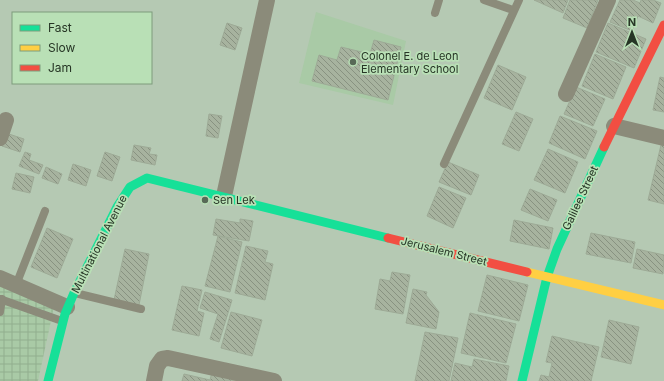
<svg xmlns="http://www.w3.org/2000/svg" width="664" height="381" viewBox="0 0 664 381" font-family="Inter,sans-serif">
	<defs>
		<pattern id="industrial-grid" width="8" height="8" patternUnits="userSpaceOnUse"><rect width="8" height="8" fill="#a9caa6"/><path d="M0 4h8M4 0v8" fill="none" stroke="#91ae8f"/></pattern>
		<pattern id="building-back-hatch" width="6" height="6" patternUnits="userSpaceOnUse"><rect width="6" height="6" fill="#a7b39f"/><path d="M-1 5l2 2M0 0l6 6M5-1l2 2" fill="none" stroke="#889281"/></pattern>
	</defs>
	<rect width="100%" height="100%" fill="#b5c9b3"/>
	<path fill="#a9caa6" d="M316,12L406,41L393,105L299,83Z"/>
	<path fill="url(#industrial-grid)" d="M0,285L54,307L38,381H0Z"/>
	<path fill="url(#building-back-hatch)" stroke="#9daa96" d="M534,0H568L563,13Z
		M570,0H598L587,28L563,18Z
		M620,0H633L640,3L641,0H653L661,3L653,23L638,16L632,31L610,22Z
		M227,23L242,28L235,50L220,45Z
		M608,23L646,39L634,68L596,52Z
		M374,40L401,47L388,100L312,81L319,55L337,60L341,47L370,54Z
		M595,54L626,67L613,99L582,86Z
		M498,65L526,77L512,110L484,98Z
		M660,77L664,78V112L653,110Z
		M576,87L605,99L593,126L564,114Z
		M516,112L533,119L519,151L502,144Z
		M209,114L222,116L218,138L206,136Z
		M560,116L597,131L585,159L549,143Z
		M6,133L24,139L20,152L2,146Z
		M134,145L151,148L149,154L157,155L155,165L131,160Z
		M661,145L664,146V204L648,200Z
		M548,149L578,162L565,193L534,180Z
		M25,152L31,154L29,160L43,165L39,174L19,166Z
		M105,152L120,157L112,181L97,176Z
		M448,162L479,175L471,195L439,182Z
		M73,164L91,170L86,186L68,180Z
		M46,167L62,174L58,184L42,178Z
		M16,173L34,177L30,193L12,189Z
		M439,187L466,198L453,228L427,216Z
		M530,189L557,200L548,221L521,210Z
		M216,219L240,223V219L253,221L249,241L213,235Z
		M514,220L553,228L549,249L510,241Z
		M47,228L73,239L57,278L31,267Z
		M591,233L635,242L631,263L586,254Z
		M218,236L242,242L230,292L205,286Z
		M246,246L268,251L265,262L273,264L265,300L235,293Z
		M125,249L149,254L139,305L114,300Z
		M637,249L664,255L663,274L633,268Z
		M392,272L410,275L403,314L375,309L380,279L390,281Z
		M487,275L528,285L519,321L478,311Z
		M182,286L202,290L197,311L204,313L199,336L172,330Z
		M413,289L427,292L426,295L439,312L436,329L406,323Z
		M205,292L232,300L219,342L210,339L218,314L200,308Z
		M231,312L262,320L252,356L221,348Z
		M470,313L516,324L506,363L461,353Z
		M609,320L639,327L631,364L601,357Z
		M425,332L458,338L449,381H415Z
		M552,336L599,347L591,381H592H539L541,375L549,377L552,363L546,362Z
		M474,359L509,366L506,381H451L455,363L472,367Z
		M212,372L238,381H182L184,374L210,380Z"/>
	<g fill="none" stroke-linecap="round" stroke-linejoin="round">
		<path stroke="#8b8b7a" stroke-width="8" d="M484,0L513,10
			M435,13L439,0
			M444,164L519,0
			M16,285L45,211
			M75,293L141,309
			M0,299L62,321
			M0,312L2,299"/>
		<path stroke="#8b8b7a" stroke-width="16" d="M566,94L608,0
			M614,126L664,138
			M0,138L6,120
			M224,196L267,0
			M0,278L67,307
			M154,381L157,366L162,359L168,358L274,381"/>
		<path stroke="#16e098" stroke-width="9" d="M48,381L65,314L74,293L117,207L130,187L147,178L388,238
			M522,381L547,277L557,249L604,147"/>
		<path stroke="#ffcf43" stroke-width="9" d="M527,272L664,305"/>
		<path stroke="#f24e42" stroke-width="9" d="M604,147L664,25
			M388,238L527,272"/>
	</g>
	<g fill="#586957" stroke="#b9e0b6" stroke-width="1.5">
		<circle cx="353" cy="62" r="4"/>
		<circle cx="205" cy="200" r="4"/>
	</g>
	<g text-anchor="middle" stroke-width="3.5" stroke-linejoin="round" paint-order="stroke">
		<g font-size="11" fill="#263525" stroke="#b9e0b6" text-anchor="start">
			<text x="361" y="60">Colonel E. de Leon<tspan x="361" dy="13">Elementary School</tspan></text>
			<text x="213" y="204">Sen Lek</text>
		</g>
		<g font-size="11" fill="#263525" stroke="#b9e0b6">
			<text transform="translate(580 198) rotate(-65)" y="4">Galilee Street</text>
			<text transform="translate(99 244) rotate(-63)" y="4">Multinational Avenue</text>
			<text transform="translate(444 251) rotate(14)" y="4">Jerusalem Street</text>
		</g>
	</g>
	<rect x="12" y="12" width="140" height="72" fill="#b9e0b6" stroke="#7e9c7c"/>
	<rect x="20" y="25" width="20" height="6" fill="#16e098" stroke="#7e9c7c"/>
	<text x="48" y="32" font-size="12" fill="#263525">Fast</text>
	<rect x="20" y="45" width="20" height="6" fill="#ffcf43" stroke="#7e9c7c"/>
	<text x="48" y="52" font-size="12" fill="#263525">Slow</text>
	<rect x="20" y="65" width="20" height="6" fill="#f24e42" stroke="#7e9c7c"/>
	<text x="48" y="72" font-size="12" fill="#263525">Jam</text>
	<g transform="translate(632 32)" stroke="#b9e0b6" stroke-width="3" paint-order="stroke">
	<path d="M0-3L7 15L0 10L-7 15Z" fill="#263525"/>
	<text y="-6" font-size="11" font-weight="bold" text-anchor="middle" fill="#263525">N</text>
	</g>
</svg>
